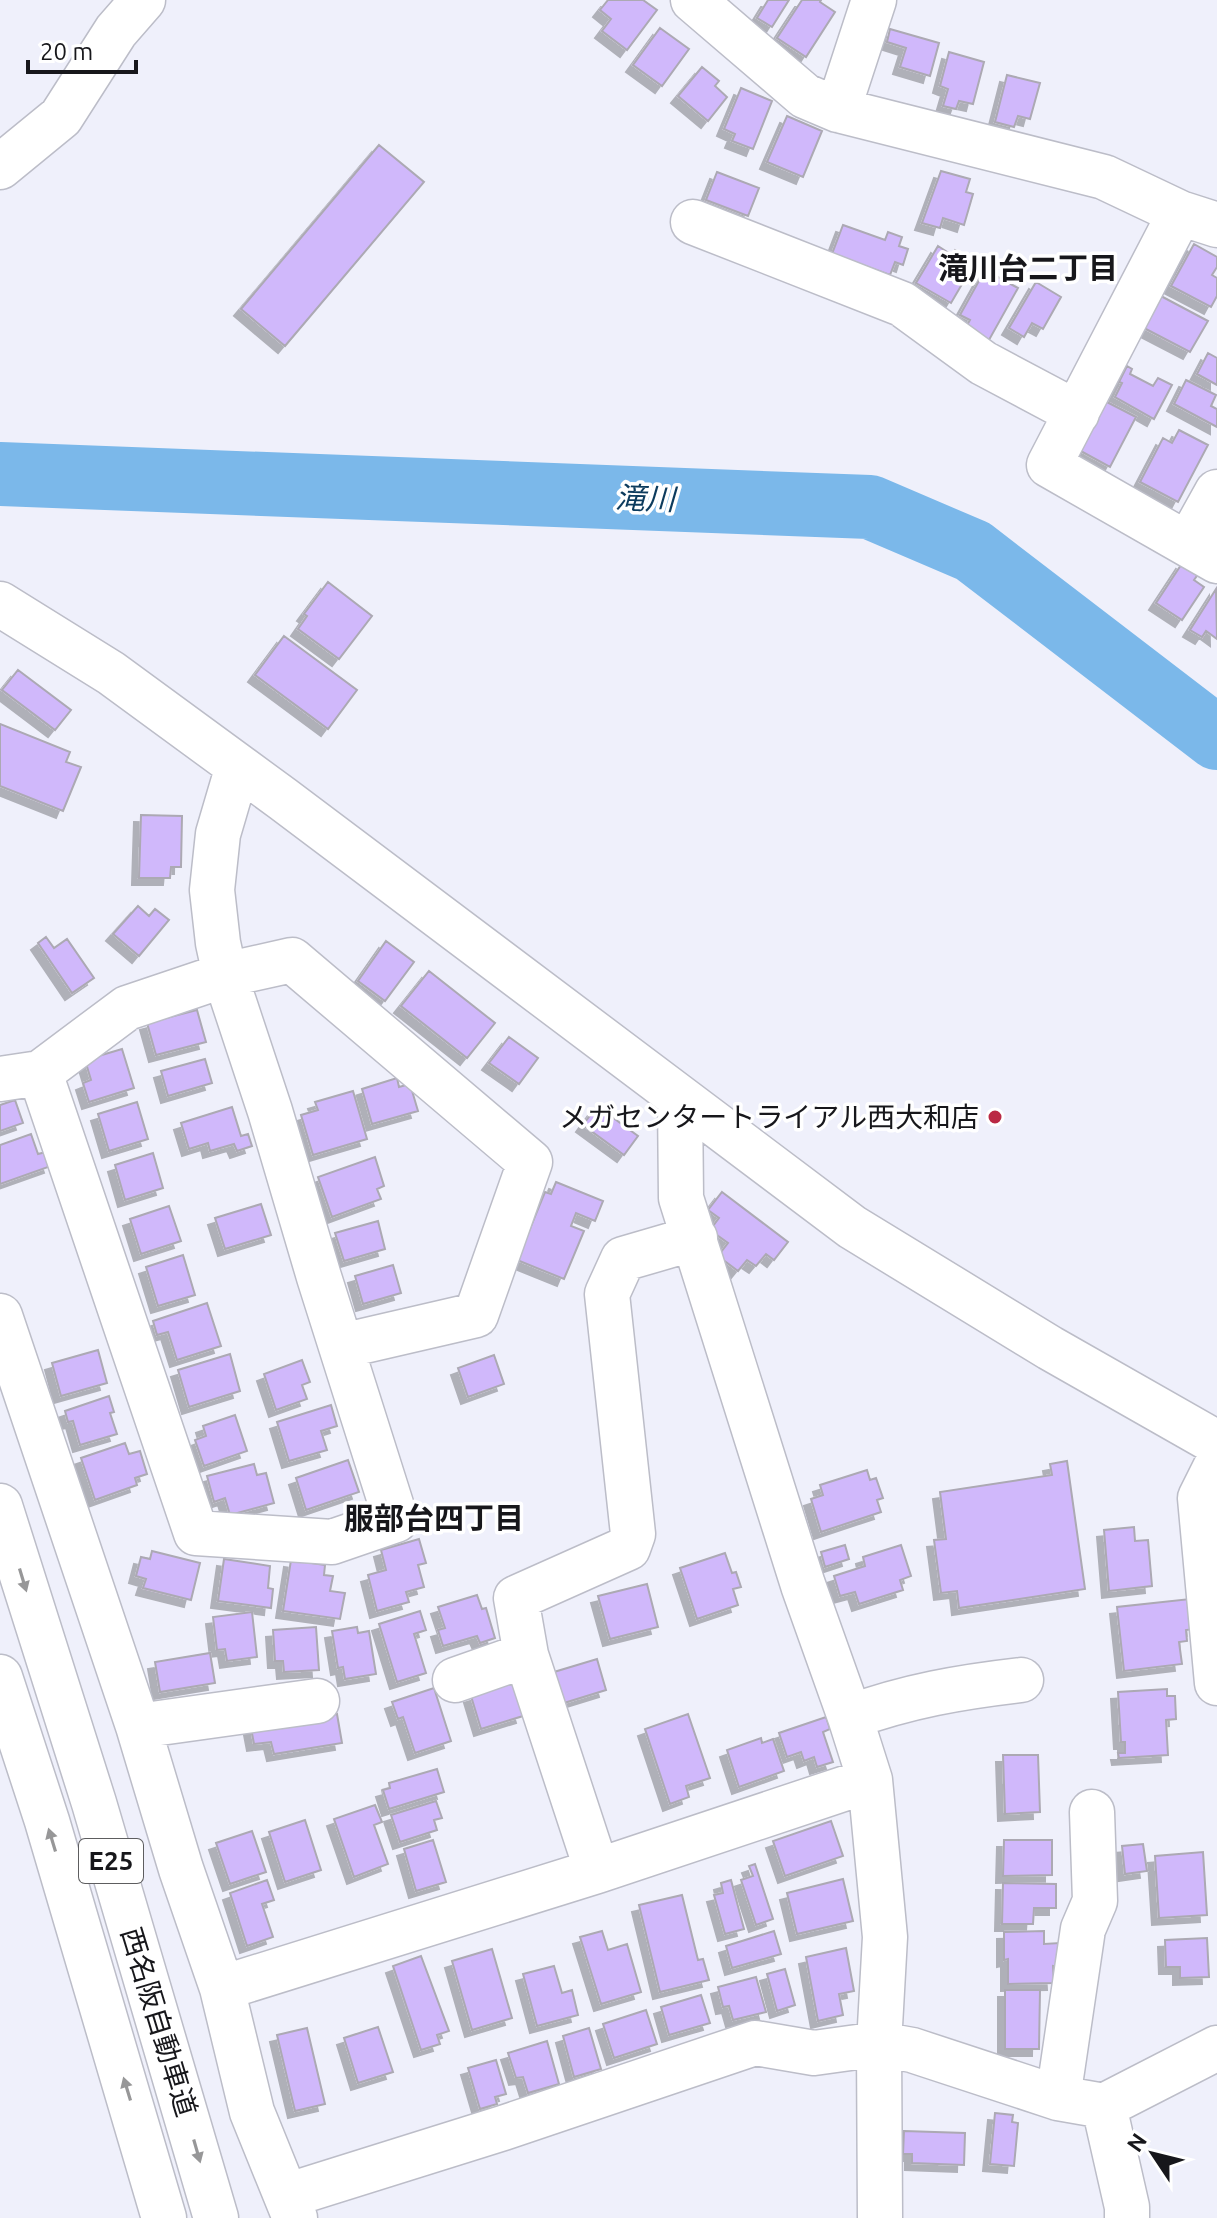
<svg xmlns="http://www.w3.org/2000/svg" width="1217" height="2218" viewBox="0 0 1217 2218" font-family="Ubuntu,'Noto Sans JP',sans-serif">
	<defs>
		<filter id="shadow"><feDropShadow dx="-7" dy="7" stdDeviation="0" flood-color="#0004"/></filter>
	</defs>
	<rect width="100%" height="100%" fill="#eff0fb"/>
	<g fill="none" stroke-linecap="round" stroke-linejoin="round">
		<path stroke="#7bb8ea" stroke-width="64" d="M0,474L870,507L973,551L1217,738"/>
	</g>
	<path fill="#d0b8fb" stroke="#aca9b3" stroke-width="2" filter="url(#shadow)" d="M608,0H643L657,10L627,50L602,31L611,19L600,10Z
		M768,0H789L772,27L757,18Z
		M802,0H821L820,2L835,12L806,57L777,38Z
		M660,28L689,49L662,86L633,65Z
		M890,29L939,43L930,76L900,67L906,48L887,42Z
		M949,52L984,62L973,104L959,101L956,109L943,106L948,89L940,86Z
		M702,67L719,81L715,86L727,97L708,121L678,96Z
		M1007,75L1040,83L1030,119L1018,116L1014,127L995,122Z
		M741,88L772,101L753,149L732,141L735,134L724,129Z
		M787,116L822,131L803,177L767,162Z
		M379,145L424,182L285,346L241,309Z
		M941,171L970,179L966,192L973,194L964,225L943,218L940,228L922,223Z
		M717,172L759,188L748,216L706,200Z
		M843,225L885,240L888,232L902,237L899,246L908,249L903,265L895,262L890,275L832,254Z
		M1194,244L1217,257V267L1212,275L1217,278V296L1211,307L1171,286Z
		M938,246L952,255L955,250L975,262L951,303L916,283Z
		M985,270L1018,288L989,340L966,327L970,320L960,315Z
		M1036,282L1061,297L1043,329L1032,323L1024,337L1009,328Z
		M1159,295L1208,321L1190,352L1142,327Z
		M1208,353L1217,358V385L1197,374Z
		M1127,366L1132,369L1130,374L1153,386L1158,378L1172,385L1154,419L1115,397L1122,383L1119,382Z
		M1186,380L1216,395L1211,406L1217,409V427L1174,404Z
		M1103,400L1136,417L1110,467L1077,449Z
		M1179,430L1208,445L1178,502L1140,482L1163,438L1172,443Z
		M1183,562L1199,573L1194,580L1204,587L1182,620L1156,603Z
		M328,582L372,616L339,659L298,629L307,616L304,614Z
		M1216,589L1217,639L1206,631L1202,637L1190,630Z
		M284,636L357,690L328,729L255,675Z
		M18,670L71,710L55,730L2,690Z
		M0,724L70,752L66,762L81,767L63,811L0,786Z
		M141,815L182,816L181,867H171L170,878H139Z
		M138,906L149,916L155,909L169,920L139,956L113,934Z
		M46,937L54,948L67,939L94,978L72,993L38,943Z
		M386,941L414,962L385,1001L358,981Z
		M429,971L495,1023L467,1058L401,1006Z
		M197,1010L206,1042L156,1055L147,1023Z
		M509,1037L538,1058L519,1084L489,1063Z
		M122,1049L134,1088L89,1102L83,1083L91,1080L85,1060Z
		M205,1059L212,1083L168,1096L161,1071Z
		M397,1078L399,1087L410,1084L418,1111L372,1124L362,1089Z
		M353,1091L367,1139L313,1155L301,1115L318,1110L315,1102Z
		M15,1100L23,1123L0,1131V1105Z
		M137,1102L148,1139L109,1151L98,1114Z
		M597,1106L638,1136L624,1155L583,1125Z
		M232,1107L241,1136L248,1134L252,1146L237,1151L234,1144L210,1151L208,1143L189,1149L181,1123Z
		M31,1134L38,1154L46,1152L51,1166L0,1184V1145Z
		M153,1153L163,1188L125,1200L115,1165Z
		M375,1157L384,1186L377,1189L381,1199L332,1217L318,1177Z
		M556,1182L603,1201L595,1221L576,1213L571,1226L584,1231L564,1279L517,1260L545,1192L551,1194Z
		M722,1192L788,1242L774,1260L766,1254L756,1266L747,1260L738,1271L718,1256L728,1243L710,1230L719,1218L708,1210Z
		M261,1204L271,1235L225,1249L215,1218Z
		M169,1206L181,1241L141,1254L130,1219Z
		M378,1221L385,1249L344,1261L335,1233Z
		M183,1255L195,1295L158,1306L146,1267Z
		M393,1265L401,1293L363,1304L355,1276Z
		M207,1303L221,1346L177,1360L168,1332L157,1335L153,1321Z
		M98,1350L107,1383L61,1396L52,1363Z
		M230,1354L240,1391L189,1407L178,1370Z
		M494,1355L504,1384L468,1397L458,1368Z
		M302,1360L310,1382L302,1385L307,1399L276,1410L264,1374Z
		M109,1396L114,1412L110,1413L117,1434L80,1445L73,1421L68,1422L65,1411Z
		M331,1405L337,1426L321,1431L327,1450L289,1461L277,1422Z
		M235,1415L247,1451L204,1466L195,1440L206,1436L203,1426Z
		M125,1443L129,1454L140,1451L147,1474L135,1478L137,1485L95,1500L81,1458Z
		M348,1460L359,1492L306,1510L296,1478Z
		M1067,1461L1085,1589L959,1608L957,1591L941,1593L934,1540L946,1539L940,1492L1052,1475L1050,1464Z
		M254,1464L257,1475L266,1473L274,1503L230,1515L225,1498L214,1502L207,1476Z
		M867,1470L870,1480L876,1478L883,1498L877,1500L881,1512L821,1532L811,1499L823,1495L820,1485Z
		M1134,1527L1135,1541L1148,1540L1152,1586L1109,1591L1104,1530Z
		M419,1539L426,1563L418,1565L424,1587L406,1592L409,1602L377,1611L368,1575L386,1570L381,1550Z
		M845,1545L849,1559L825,1567L821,1552Z
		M901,1545L911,1576L900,1580L903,1590L859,1604L855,1592L840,1596L834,1576L865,1566L863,1557Z
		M152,1551L200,1563L191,1600L143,1588L146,1579L136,1576L141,1557L150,1559Z
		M725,1553L732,1573L736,1572L741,1587L733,1589L738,1605L697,1619L680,1568Z
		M224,1559L270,1566L268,1588L273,1589L271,1608L218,1601Z
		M291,1560L325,1565L324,1575L333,1576L330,1591L345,1593L340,1619L283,1611Z
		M647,1584L658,1627L610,1639L598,1596Z
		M477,1595L482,1609L486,1608L495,1638L480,1643L477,1636L443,1646L438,1630L445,1628L438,1607Z
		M1190,1599L1194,1629L1186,1630L1187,1641L1179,1642L1182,1664L1124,1671L1117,1607Z
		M420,1611L426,1630L414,1634L426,1673L397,1682L379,1624Z
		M252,1612L257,1657L227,1661L225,1649L217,1650L213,1617Z
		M316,1627L319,1670L284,1672L283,1661H275L273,1630Z
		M357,1627L358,1633L369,1631L376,1674L345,1679L343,1667L338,1668L332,1631Z
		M210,1653L215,1683L160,1692L155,1662Z
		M597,1659L606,1690L564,1703L554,1672Z
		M513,1683L523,1716L481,1729L471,1696Z
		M434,1688L451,1741L415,1753L403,1717L398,1719L392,1702Z
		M1167,1689V1696H1175L1176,1719L1166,1720L1168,1755L1119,1758L1118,1753H1125V1742H1121L1118,1692Z
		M337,1714L342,1743L274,1754L271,1742L254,1744L251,1728Z
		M688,1714L710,1778L686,1786L689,1797L670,1804L645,1729Z
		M826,1717L830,1729L823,1732L833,1762L817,1767L814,1757L804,1761L801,1752L787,1757L779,1733Z
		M761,1738L762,1743L773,1739L784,1771L739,1787L727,1750Z
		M1003,1755H1038L1040,1812L1005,1814Z
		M437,1769L444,1792L389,1809L383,1790L390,1788L389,1783Z
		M436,1801L442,1818L434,1820L437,1830L400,1842L391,1815Z
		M375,1805L382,1822L374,1825L388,1864L354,1877L334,1819Z
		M305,1820L321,1870L285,1882L269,1832Z
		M831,1821L843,1856L785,1876L773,1841Z
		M252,1831L266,1872L230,1884L216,1843Z
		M433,1840L446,1882L416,1891L404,1849Z
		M1004,1840H1052V1875L1003,1876Z
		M1143,1844L1147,1871L1125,1874L1122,1846Z
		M1203,1852L1207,1915L1159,1918L1155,1856Z
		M755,1864L773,1919L756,1925L741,1880L753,1876L749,1866Z
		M843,1879L853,1921L797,1934L787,1893Z
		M267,1880L274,1900L262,1904L273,1937L247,1946L230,1893Z
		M731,1880L744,1929L725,1934L714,1895L723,1893L721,1883Z
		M1003,1883L1056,1884V1908H1034L1033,1924H1002Z
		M682,1895L698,1960L703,1959L709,1980L660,1992L639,1905Z
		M602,1931L608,1950L627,1944L641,1992L601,2004L580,1937Z
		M774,1931L781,1954L732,1968L726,1946Z
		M1044,1931V1944L1060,1943V1967L1053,1966L1054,1983L1008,1984V1959L1004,1960V1932Z
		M1207,1938L1209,1977L1180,1978V1967H1166L1165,1940Z
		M846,1948L854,1991L839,1994L843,2015L818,2021L806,1957Z
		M492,1949L512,2018L472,2030L452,1961Z
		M421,1956L449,2031L437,2035L440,2044L421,2050L393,1966Z
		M554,1966L562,1993L572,1990L578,2015L537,2026L523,1974Z
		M785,1969L795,2005L777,2011L767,1974Z
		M756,1977L766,2012L733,2020L729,2006L723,2007L718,1987Z
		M1005,1990H1040L1039,2049H1005Z
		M701,1995L710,2023L669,2035L661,2007Z
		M646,2010L657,2044L614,2058L603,2024Z
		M378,2027L393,2072L358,2083L344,2038Z
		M307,2028L325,2104L295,2111L277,2035Z
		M589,2028L601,2069L574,2077L563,2036Z
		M547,2041L559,2084L528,2093L523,2077L516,2078L508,2053Z
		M496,2060L506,2094L495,2097L497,2104L480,2109L468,2068Z
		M995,2113L1013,2115L1012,2122L1018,2123L1014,2166L990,2164Z
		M904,2131L965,2133L964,2165L912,2163V2154H903Z"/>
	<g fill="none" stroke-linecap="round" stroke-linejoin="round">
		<defs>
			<path id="minor" d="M693,0L805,96L838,110L1104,177L1180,213L1217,225
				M838,110L874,0
				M0,167L61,117L116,31L143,0
				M1180,213L1049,465L1217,561
				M693,222L902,304L983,363L1077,413
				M1188,544L1217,492
				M0,604L111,673L283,799L852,1227L1050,1348L1217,1443
				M40,1073L196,1533L332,1542L396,1520L319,1277L270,1111L225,975L218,943L212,890L218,834L238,766
				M0,1079L40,1073L127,1008L225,975L292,960L530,1162L476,1315L342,1346
				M680,1099L681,1198L803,1585L850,1717L870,1780L885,1937L879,2044L880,2218
				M0,1316L138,1726L181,1869L222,1988L252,2112L295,2218
				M1217,1464L1200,1498L1217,1683
				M455,1680L526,1655
				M850,1717C908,1696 960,1687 1021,1680
				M138,1726L317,1701
				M597,1871L526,1655L516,1598L628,1548L633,1534L607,1294L623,1259L695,1238
				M222,1988L597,1871L870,1780
				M1058,2098L1083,1929L1095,1901L1092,1812
				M1104,2106L1127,2207V2218
				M286,2196L503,2128L755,2043L814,2053L879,2044L912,2050L1058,2098L1104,2106L1217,2048"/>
			<path id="highway" d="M0,1506L94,1803L216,2218
				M0,1677L47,1821L164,2218"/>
		</defs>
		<use href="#minor" stroke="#bcbdc8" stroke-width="47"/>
		<use href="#highway" stroke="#bcbdc8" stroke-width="47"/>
		<use href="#minor" stroke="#fff" stroke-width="44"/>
		<use href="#highway" stroke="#fff" stroke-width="44"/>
	</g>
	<defs><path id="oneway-solid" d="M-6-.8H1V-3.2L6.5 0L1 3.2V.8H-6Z" transform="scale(2)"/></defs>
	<g fill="#979798">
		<use href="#oneway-solid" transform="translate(23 1580) rotate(73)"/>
		<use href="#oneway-solid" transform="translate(52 1840) rotate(-107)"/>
		<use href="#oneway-solid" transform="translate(127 2089) rotate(-107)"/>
		<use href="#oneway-solid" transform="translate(197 2151) rotate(74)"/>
	</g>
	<circle fill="#ba2844" stroke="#fff" stroke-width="3" cx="995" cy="1117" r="8"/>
	<g text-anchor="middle" stroke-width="7" stroke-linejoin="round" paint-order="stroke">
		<rect fill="#fff" stroke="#5d5d5f" stroke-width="2" x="79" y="1839" width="64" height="44" rx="6"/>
		<g font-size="26" font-weight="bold" fill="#17171b">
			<text x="111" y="1870">E25</text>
		</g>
		<g font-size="28" fill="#17171b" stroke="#fff" text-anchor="end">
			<text x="979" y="1127">メガセンタートライアル西大和店</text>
		</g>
		<g font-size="28" fill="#17171b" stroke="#fff">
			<text transform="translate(159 2022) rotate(73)" y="10">西名阪自動車道</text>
		</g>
		<g font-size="30" font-weight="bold" fill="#17171b" stroke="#fff">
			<text x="1028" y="279">滝川台二丁目</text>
			<text x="434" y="1529">服部台四丁目</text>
		</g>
		<g font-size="30" font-style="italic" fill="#0c3b5d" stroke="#fff">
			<text transform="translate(645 499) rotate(2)" y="10">滝川</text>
		</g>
	</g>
	<g transform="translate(1153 2154) rotate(305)" stroke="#ffffff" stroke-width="6" paint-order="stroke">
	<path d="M0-6L14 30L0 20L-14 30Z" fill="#17171b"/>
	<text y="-12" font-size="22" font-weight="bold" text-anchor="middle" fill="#17171b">N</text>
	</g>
	<path d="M28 60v12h108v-12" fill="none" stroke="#17171b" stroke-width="4"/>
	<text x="40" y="60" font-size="24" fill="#17171b" stroke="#ffffff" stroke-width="6" paint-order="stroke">20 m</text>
</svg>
